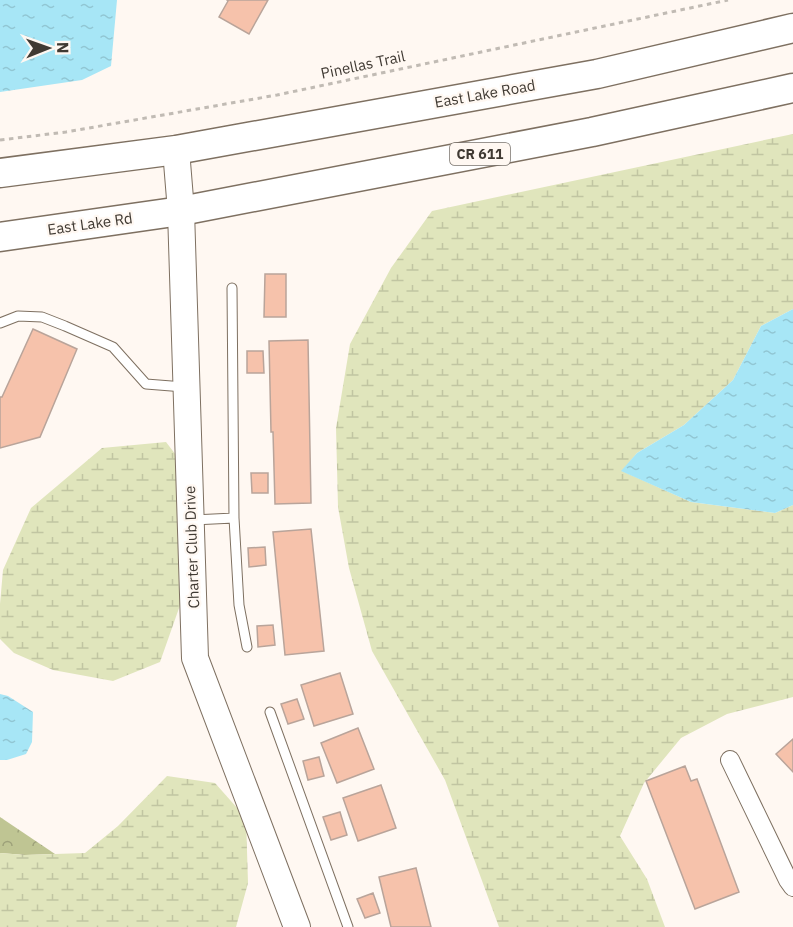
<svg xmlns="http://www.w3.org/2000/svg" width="793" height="927" viewBox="0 0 793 927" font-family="'IBM Plex Sans',sans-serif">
	<defs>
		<pattern id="forest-crowns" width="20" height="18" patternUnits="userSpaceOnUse" patternTransform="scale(1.5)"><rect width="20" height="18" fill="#bfc593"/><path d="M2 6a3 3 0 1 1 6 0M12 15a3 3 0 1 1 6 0" fill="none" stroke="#9da179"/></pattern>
		<pattern id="wetland-marsh" width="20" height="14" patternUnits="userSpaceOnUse" patternTransform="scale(1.5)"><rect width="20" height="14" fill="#e0e5bc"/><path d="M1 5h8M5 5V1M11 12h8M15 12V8" fill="none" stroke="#c1c5a2"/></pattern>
		<pattern id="water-ripples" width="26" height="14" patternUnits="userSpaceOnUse" patternTransform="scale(1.5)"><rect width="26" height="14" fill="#a7e6f6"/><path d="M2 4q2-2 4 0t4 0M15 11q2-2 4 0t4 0" fill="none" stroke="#91c6d3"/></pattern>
	</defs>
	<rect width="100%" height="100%" fill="#fff8f2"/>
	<path fill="url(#forest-crowns)" d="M0,817L55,854L25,855L0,853Z"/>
	<path fill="url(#wetland-marsh)" d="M793,134V309L761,326L733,380L684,425L637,453L622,471L691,502L775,513L793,505V697L727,714L681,738L644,783L620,836L647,879L665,927H499L445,780L372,651L349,568L338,507L336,428L350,344L391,268L432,211Z
		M166,442L179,459L184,594L160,662L113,681L53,670L14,653L0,639V604L3,570L31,508L102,448Z
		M167,776L215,783L246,818L248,883L236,927H0V853L25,855L85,853L118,826Z"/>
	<path fill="url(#water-ripples)" d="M0,0H117L111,66L82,80L0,92Z
		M793,309V505L775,513L691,502L621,471L637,453L684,425L733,380L761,326Z
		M0,694L8,696L33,712L32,742L26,754L7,760H0Z"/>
	<path fill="#f6c2ab" stroke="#b9a49a" stroke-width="1.5" d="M227,0H268L249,34L219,17L228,1Z
		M265,274H286V317H264Z
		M33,329L77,349L40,437L0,448V397H2Z
		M308,340L311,503L275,504L273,432H271L269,341Z
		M247,351H263L264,373H247Z
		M251,473H268V493H252Z
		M311,529L324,651L285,655L273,532Z
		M265,547L266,565L249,567L248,548Z
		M273,625L275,645L258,647L257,626Z
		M340,673L353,714L314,726L301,685Z
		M297,699L304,719L288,724L281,704Z
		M358,728L374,769L337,783L321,743Z
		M793,739V772L776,754Z
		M319,757L324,776L308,780L303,761Z
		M685,766L691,781L697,779L739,892L695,909L646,781Z
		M381,785L396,828L358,841L343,798Z
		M340,812L347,835L331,840L323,817Z
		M416,868L431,927H391L379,877Z
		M373,893L380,913L365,918L357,899Z"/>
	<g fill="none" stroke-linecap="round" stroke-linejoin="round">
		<defs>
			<path id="lane" d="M232,288L234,518
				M0,323L18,316L42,317L65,326L113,347L146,384L184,387
				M193,520L234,518L239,605L247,647
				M270,712L348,927"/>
			<path id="street" d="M730,760L788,880L793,887"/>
			<path id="secondary" d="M176,150L181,211L195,658L297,927"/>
			<path id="primary" d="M0,173L176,150L597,74L793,28
				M0,237L181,211L592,132L793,88"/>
		</defs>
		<use href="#lane" stroke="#7e7061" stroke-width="11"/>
		<use href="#street" stroke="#7e7061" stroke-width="20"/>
		<use href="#secondary" stroke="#7e7061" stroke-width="28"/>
		<use href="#primary" stroke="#7e7061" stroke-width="31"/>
		<path stroke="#c1bbb4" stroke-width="3" stroke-dasharray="4.5 4.5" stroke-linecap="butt" d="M0,140L66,132L277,95L728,0"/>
		<use href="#lane" stroke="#fff" stroke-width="9"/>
		<use href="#street" stroke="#fff" stroke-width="18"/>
		<use href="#secondary" stroke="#fff" stroke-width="26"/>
		<use href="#primary" stroke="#fff" stroke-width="28"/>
	</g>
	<g text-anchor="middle" stroke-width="4.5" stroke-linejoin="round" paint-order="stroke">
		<rect fill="#fff8f2" stroke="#79736c" stroke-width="1.5" x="450" y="143" width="60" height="22" rx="4.5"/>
		<g font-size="14" font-weight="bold" fill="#403a33">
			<text x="480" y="159">CR 611</text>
		</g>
		<g font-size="15" fill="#403a33" stroke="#fff8f2">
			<text transform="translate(363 65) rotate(-12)" y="5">Pinellas Trail</text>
			<text transform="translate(485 94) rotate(-10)" y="5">East Lake Road</text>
			<text transform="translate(90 224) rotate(-8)" y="5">East Lake Rd</text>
			<text transform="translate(192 547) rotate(-92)" y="5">Charter Club Drive</text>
		</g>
	</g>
	<g transform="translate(48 48) rotate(89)" stroke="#fff8f2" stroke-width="4.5" paint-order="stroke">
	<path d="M0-4.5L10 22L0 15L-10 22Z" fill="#403a33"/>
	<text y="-9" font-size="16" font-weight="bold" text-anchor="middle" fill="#403a33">N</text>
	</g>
</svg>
